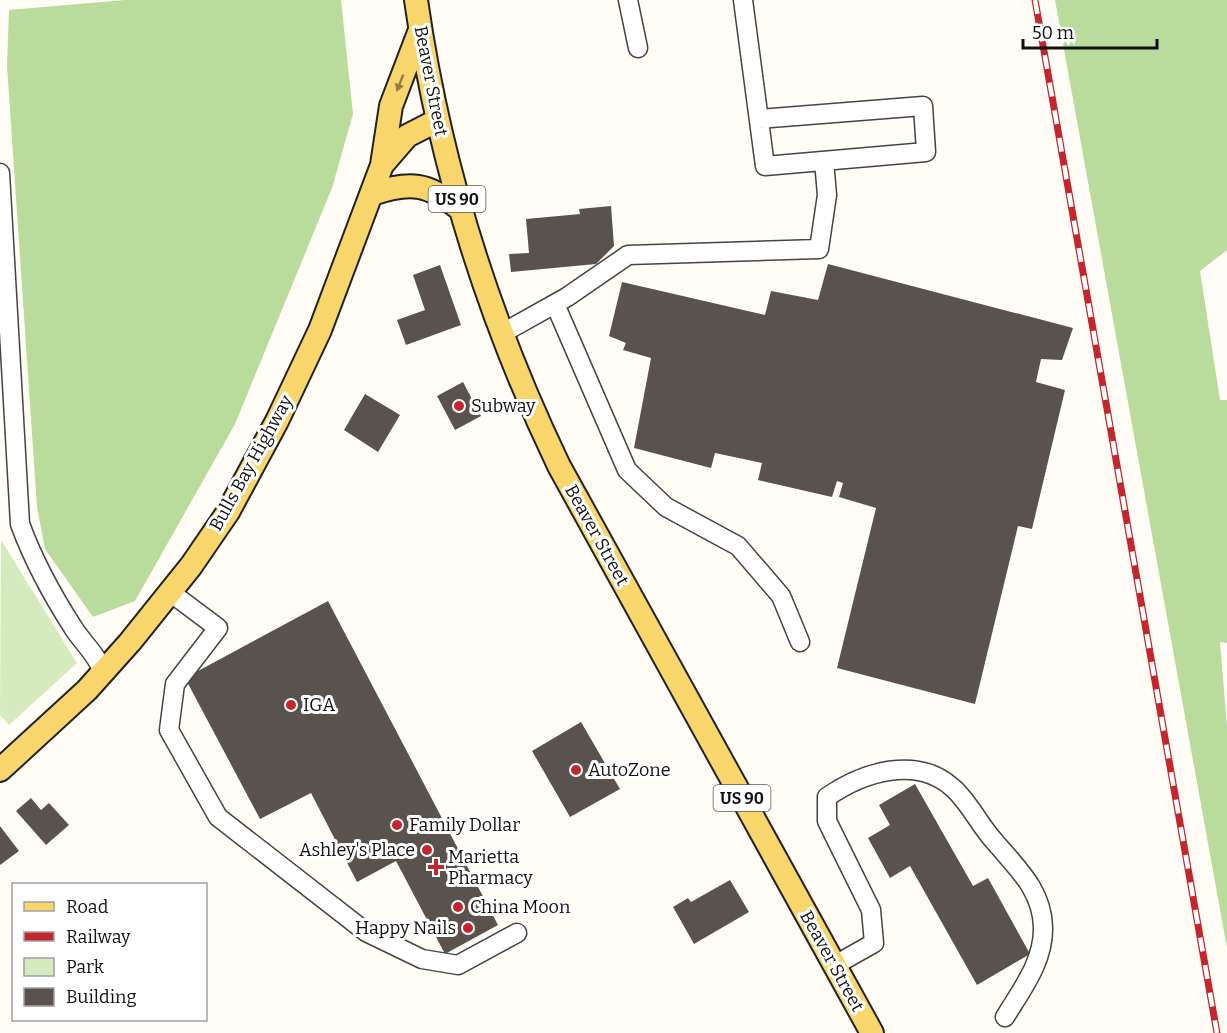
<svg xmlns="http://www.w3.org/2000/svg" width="1227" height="1033" viewBox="0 0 1227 1033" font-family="Bitter,serif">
	<rect width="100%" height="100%" fill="#fffdf5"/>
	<path fill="#d5ebbd" d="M1,540L77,663L9,725L0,715Z"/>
	<path fill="#b9dc9c" d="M125,0H341L353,114L332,188L235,424L135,601L93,617L45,549L37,507L7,66L9,10Z
		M1055,0H1227V250L1200,271L1220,400H1227V643L1220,642L1227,727V948Z"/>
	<path fill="#5a524d" d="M611,206L614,246L596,264L511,272L509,254L529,253L526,219L580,214L579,209Z
		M828,264L1073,328L1062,360L1041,359L1036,382L1065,390L1032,529L1018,526L975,704L837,668L876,508L839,497L843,483L837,481L832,497L758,480L762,463L715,453L711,468L634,448L651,358L623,350L626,343L609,336L622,282L765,315L771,291L818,300Z
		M440,265L461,325L406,345L397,320L425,310L413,275Z
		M463,382L481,416L455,430L437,396Z
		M365,394L400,415L378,452L344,430Z
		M328,601L498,925L445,954L396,861L357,882L311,793L260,819L185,678Z
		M581,722L620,789L570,817L532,751Z
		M915,784L973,886L988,878L1030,954L977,985L910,866L890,878L868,838L890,825L879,805Z
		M31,798L41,810L49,803L69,825L46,845L16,811Z
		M0,826L19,851L0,865Z
		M730,880L749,912L694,944L673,907L688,898L691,902Z"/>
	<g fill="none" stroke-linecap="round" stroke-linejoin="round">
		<defs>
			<path id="minor" d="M628,0L638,48
				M743,0L765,166L926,152L923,106L759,119
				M0,173L20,524C34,562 52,595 74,629C84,644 97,655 103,672
				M555,304L627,470L666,507L738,546L781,596L800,642
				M501,334L567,297L628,255L819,249L827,195L824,161
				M170,592L218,628L175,684L169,730L218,817L366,932L422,959L458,965L517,933
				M835,965L874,943L871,910L827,821V797C863,772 917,755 953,788C969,802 980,826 995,842C1017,868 1042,890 1043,927C1044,961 1022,989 1005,1017"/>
			<path id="major" d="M416,0C439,162 488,318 559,466L872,1033
				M382,165L391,106L420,30
				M372,194C410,181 428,183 460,209
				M0,770L87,690L130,642L191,566L228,512L277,421L320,330L382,165L407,136L438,120"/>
		</defs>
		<use href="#minor" stroke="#444" stroke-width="21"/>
		<use href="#major" stroke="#222" stroke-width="26"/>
		<use href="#minor" stroke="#fff" stroke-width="18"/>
		<use href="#major" stroke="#f9d66b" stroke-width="22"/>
		<defs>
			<path id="rail" d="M1035,0L1217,1033"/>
		</defs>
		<use href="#rail" stroke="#c4262e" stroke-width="7"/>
		<use href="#rail" stroke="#fff" stroke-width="4.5" stroke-dasharray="14" stroke-linecap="butt"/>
	</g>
	<defs><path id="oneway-solid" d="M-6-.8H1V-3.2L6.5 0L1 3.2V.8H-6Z" transform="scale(1.5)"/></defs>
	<use fill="#917d42" href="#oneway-solid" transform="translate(400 83) rotate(111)"/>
	<g fill="#c4262e" stroke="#fff" stroke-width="2">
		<circle cx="459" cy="406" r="6"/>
		<circle cx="291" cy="705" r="6"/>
		<circle cx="576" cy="770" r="6"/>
		<circle cx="397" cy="825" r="6"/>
		<circle cx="427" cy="850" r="6"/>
		<path d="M433 858h6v6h6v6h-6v6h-6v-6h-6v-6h6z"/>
		<circle cx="458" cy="907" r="6"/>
		<circle cx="468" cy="928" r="6"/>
	</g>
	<g text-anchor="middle" stroke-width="6" stroke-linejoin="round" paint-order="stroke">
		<g fill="#fff" stroke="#585858" stroke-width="1.5">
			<rect x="428.5" y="186" width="57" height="26" rx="4.5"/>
			<rect x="713.5" y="785" width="57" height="26" rx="4.5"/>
		</g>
		<g font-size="16" font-weight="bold" fill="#111">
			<text x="457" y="205">US 90</text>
			<text x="742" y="804">US 90</text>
		</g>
		<g font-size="18" fill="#111" stroke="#fff">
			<text transform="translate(431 81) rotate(79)" y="6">Beaver Street</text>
			<text transform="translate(251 463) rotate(-61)" y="6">Bulls Bay Highway</text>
			<text transform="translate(597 535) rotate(61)" y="6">Beaver Street</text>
			<text transform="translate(832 961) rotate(61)" y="6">Beaver Street</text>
		</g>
		<g font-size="18" fill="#111" stroke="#fff" text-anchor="start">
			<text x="471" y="412">Subway</text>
			<text x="303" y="711">IGA</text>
			<text x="588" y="776">AutoZone</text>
			<text x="409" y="831">Family Dollar</text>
			<text x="415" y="856" text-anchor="end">Ashley's Place</text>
			<text x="448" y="863">Marietta<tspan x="448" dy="21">Pharmacy</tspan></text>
			<text x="470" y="913">China Moon</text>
			<text x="456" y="934" text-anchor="end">Happy Nails</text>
		</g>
	</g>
	<rect x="12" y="883" width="195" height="138" fill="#ffffff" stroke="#a0a0a0" stroke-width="1.5"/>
	<rect x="24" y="902" width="30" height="9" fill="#f9d66b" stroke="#a0a0a0" stroke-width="1.5"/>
	<text x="66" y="913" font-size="18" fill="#111111">Road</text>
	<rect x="24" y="932" width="30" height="9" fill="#c4262e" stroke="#a0a0a0" stroke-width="1.5"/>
	<text x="66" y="943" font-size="18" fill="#111111">Railway</text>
	<rect x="24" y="958" width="30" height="18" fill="#d5ebbd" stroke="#a0a0a0" stroke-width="1.5"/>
	<text x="66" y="973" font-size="18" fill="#111111">Park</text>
	<rect x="24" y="988" width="30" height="18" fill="#5a524d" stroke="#a0a0a0" stroke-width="1.5"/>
	<text x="66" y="1003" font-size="18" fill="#111111">Building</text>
	<path d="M1023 39v9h134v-9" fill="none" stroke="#111111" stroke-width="3"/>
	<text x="1032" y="39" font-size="18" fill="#111111" stroke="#ffffff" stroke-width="4.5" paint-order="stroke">50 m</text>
</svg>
